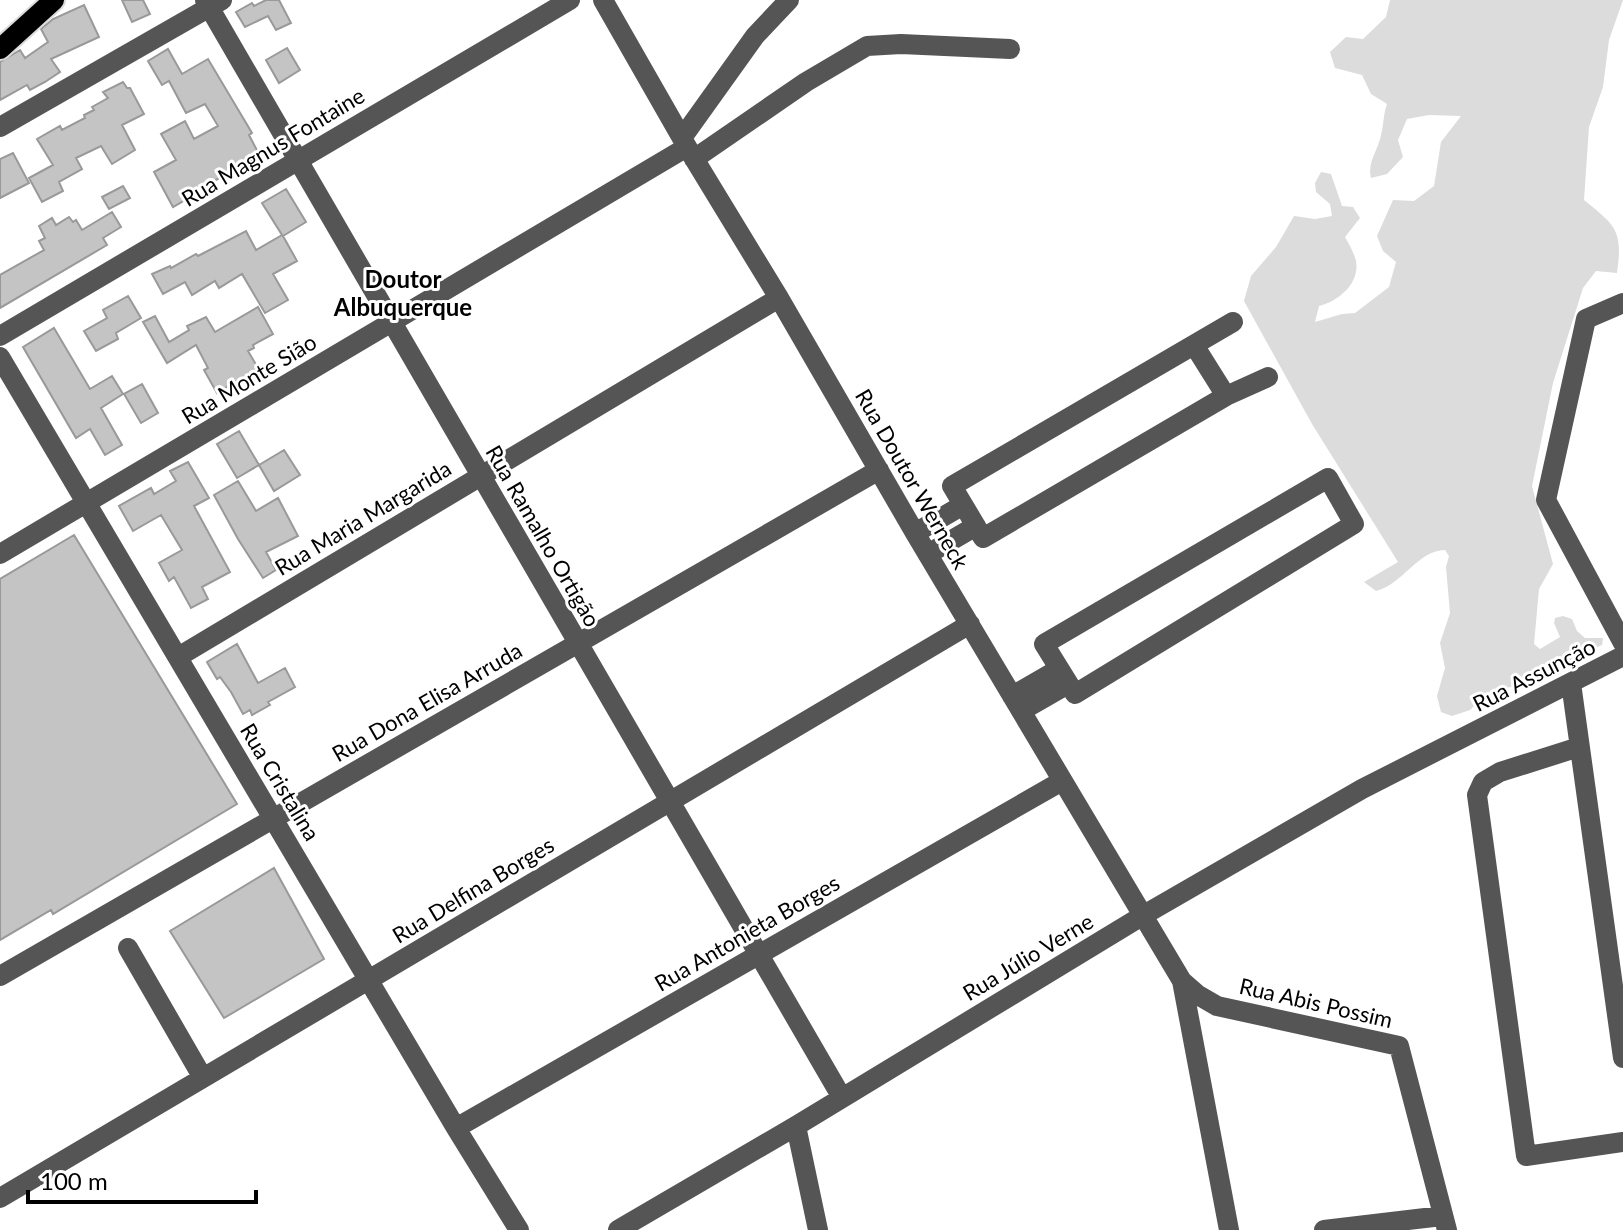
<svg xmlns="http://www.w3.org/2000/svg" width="1623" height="1230" viewBox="0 0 1623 1230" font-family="Lato,sans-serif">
	<rect width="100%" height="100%" fill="#fff"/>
	<path fill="#dcdcdc" d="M1390,0H1623L1609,40L1603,87L1589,127L1584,200C1616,226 1623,230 1617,273L1596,271L1583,288L1553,383L1532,486L1553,564L1539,589L1534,644L1540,649L1560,637L1554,623L1555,618L1563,616L1572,619L1577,631L1585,638H1603L1602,645L1519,685L1489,692L1470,710L1452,716L1441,712L1437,696L1445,668L1440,643L1450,613L1446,567L1449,556L1445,550C1418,550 1402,585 1376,591L1364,582L1398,562L1312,424L1244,301L1251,276L1276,247L1294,216L1315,219L1332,216L1330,204L1316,192L1315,183L1321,172L1331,174L1342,206L1353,207L1360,218L1345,237C1349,244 1354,253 1356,261C1360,283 1339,301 1319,306L1315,322L1342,314L1355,313L1389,287L1396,262L1383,251L1377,236L1393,200L1414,201L1434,186L1441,142L1461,116L1429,115L1407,119L1398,140L1403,157L1387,174L1371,178C1367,162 1378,151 1381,135C1384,124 1383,115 1387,104L1371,94L1362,75L1335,68L1330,52L1346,37L1363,39L1386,17Z"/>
	<path fill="#c4c4c4" stroke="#999" stroke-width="2" d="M122,0H143L150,14L132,22Z
		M266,0H279L291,23L276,30L268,16L245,27L236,12L252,3L254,6Z
		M84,5L99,37L51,59L60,72L45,82L30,90L27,85L0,100V62L20,50L25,58L48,42L41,29L53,19Z
		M287,48L300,70L279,83L266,60Z
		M168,49L182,74L208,59L252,133L249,135L260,156L203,187L204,189L173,207L154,172L176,160L161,134L185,121L194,139L218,126L205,104L186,113L169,81L162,85L148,61Z
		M123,82L127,88H130L144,114L122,125L135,150L112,164L101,146L76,158L82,169L59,182L63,191L42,202L29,178L53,165L37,139L60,126L62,130L85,118L84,115L94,110L92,107L108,98L103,92Z
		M13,153L29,183L0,198V159Z
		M123,186L130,198L109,209L102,197Z
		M286,189L306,222L283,236L297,261L273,274L288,300L265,313L242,274L219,288L215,281L192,295L185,282L163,294L152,274L170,266L171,268L196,254L198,256L246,231L256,250L282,235L262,203Z
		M112,212L121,227L103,238L107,245L0,308V275L44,250L39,241L45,238L39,226L52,218L56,225L69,217L73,222L76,220L82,230Z
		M128,296L141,318L116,333L118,339L96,351L84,331L107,318L103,310Z
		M258,307L273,334L253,345L254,348L248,351L258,368L217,393L204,370L208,368L196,345L167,363L143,322L155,316L169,342L189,330L187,326L206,317L215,332Z
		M54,328L90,389L112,376L123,394L101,408L122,445L105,455L90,429L76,438L23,347Z
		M142,384L158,413L141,423L124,394Z
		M239,431L259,465L237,478L217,444Z
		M284,450L300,475L274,491L259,465Z
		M188,462L209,498L194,506L230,572L202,587L208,599L191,608L174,577L169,581L159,563L182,550L161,515L133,531L119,506L151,488L154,494L176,481L170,471Z
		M238,481L256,511L278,498L298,536L266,552L276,570L263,578L238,539L214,495Z
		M74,535L237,804L53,914L51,910L0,940V579Z
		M237,644L258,683L285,668L295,687L268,702L270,705L252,715L250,710L243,714L231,692L220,677L217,679L207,662Z
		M274,868L324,959L224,1018L170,931Z"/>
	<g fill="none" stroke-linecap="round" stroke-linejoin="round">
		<defs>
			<path id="major" d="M0,49L54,0"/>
		</defs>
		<use href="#major" stroke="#dbdbdb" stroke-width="24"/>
		<path stroke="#555" stroke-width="20" d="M205,0L841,1096
			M603,0L687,147L779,298L915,533L1182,981L1198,995L1217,1006L1399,1046L1447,1230
			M0,127L222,0
			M682,138L755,36L789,0
			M694,159L806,82L867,46L901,44L1010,49
			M1623,303L1586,319L1546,500L1623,643
			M1233,322L952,486L983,538L1226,396L1268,377
			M0,336L570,0
			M1194,345L1226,396
			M0,357L456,1128L519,1230
			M1328,478L1354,524L1075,694L1044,644Z
			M915,533L963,505
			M0,554L687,147
			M928,554L976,526
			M178,657L779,298
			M1571,683L1623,1058
			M1012,696L1059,669
			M1021,711L1068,684
			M1579,747L1500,772L1483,782L1477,795L1526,1156L1623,1142
			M128,948L203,1078
			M0,976L879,470
			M1182,981L1229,1230
			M796,1126L818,1230
			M456,1128L1062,781
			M0,1198L970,624
			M618,1230L796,1126L1142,916L1362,789L1623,656
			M1324,1230L1442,1216"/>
		<use href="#major" stroke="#000" stroke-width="20"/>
	</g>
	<g text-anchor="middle" stroke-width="6" stroke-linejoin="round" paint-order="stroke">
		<g font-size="22" fill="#000" stroke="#fff">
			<text transform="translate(273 147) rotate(-31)" y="8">Rua Magnus Fontaine</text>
			<text transform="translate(249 379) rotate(-31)" y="8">Rua Monte Sião</text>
			<text transform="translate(912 479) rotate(60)" y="8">Rua Doutor Werneck</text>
			<text transform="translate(363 518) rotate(-31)" y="8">Rua Maria Margarida</text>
			<text transform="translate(543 536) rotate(60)" y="8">Rua Ramalho Ortigão</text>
			<text transform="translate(1534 675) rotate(-27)" y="8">Rua Assunção</text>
			<text transform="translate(427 702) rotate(-30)" y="8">Rua Dona Elisa Arruda</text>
			<text transform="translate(280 782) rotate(59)" y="8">Rua Cristalina</text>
			<text transform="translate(473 890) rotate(-31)" y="8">Rua Delfina Borges</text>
			<text transform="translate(747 933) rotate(-30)" y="8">Rua Antonieta Borges</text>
			<text transform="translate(1028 957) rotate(-31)" y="8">Rua Júlio Verne</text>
			<text transform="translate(1316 1003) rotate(13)" y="8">Rua Abis Possim</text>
		</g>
		<g font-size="24" font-weight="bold" fill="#000" stroke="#fff">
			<text x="403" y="288">Doutor<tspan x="403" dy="28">Albuquerque</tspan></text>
		</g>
	</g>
	<path d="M28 1190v12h228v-12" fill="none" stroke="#000000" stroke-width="4"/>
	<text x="40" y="1190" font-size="24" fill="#000000" stroke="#ffffff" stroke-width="6" paint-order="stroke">100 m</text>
</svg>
